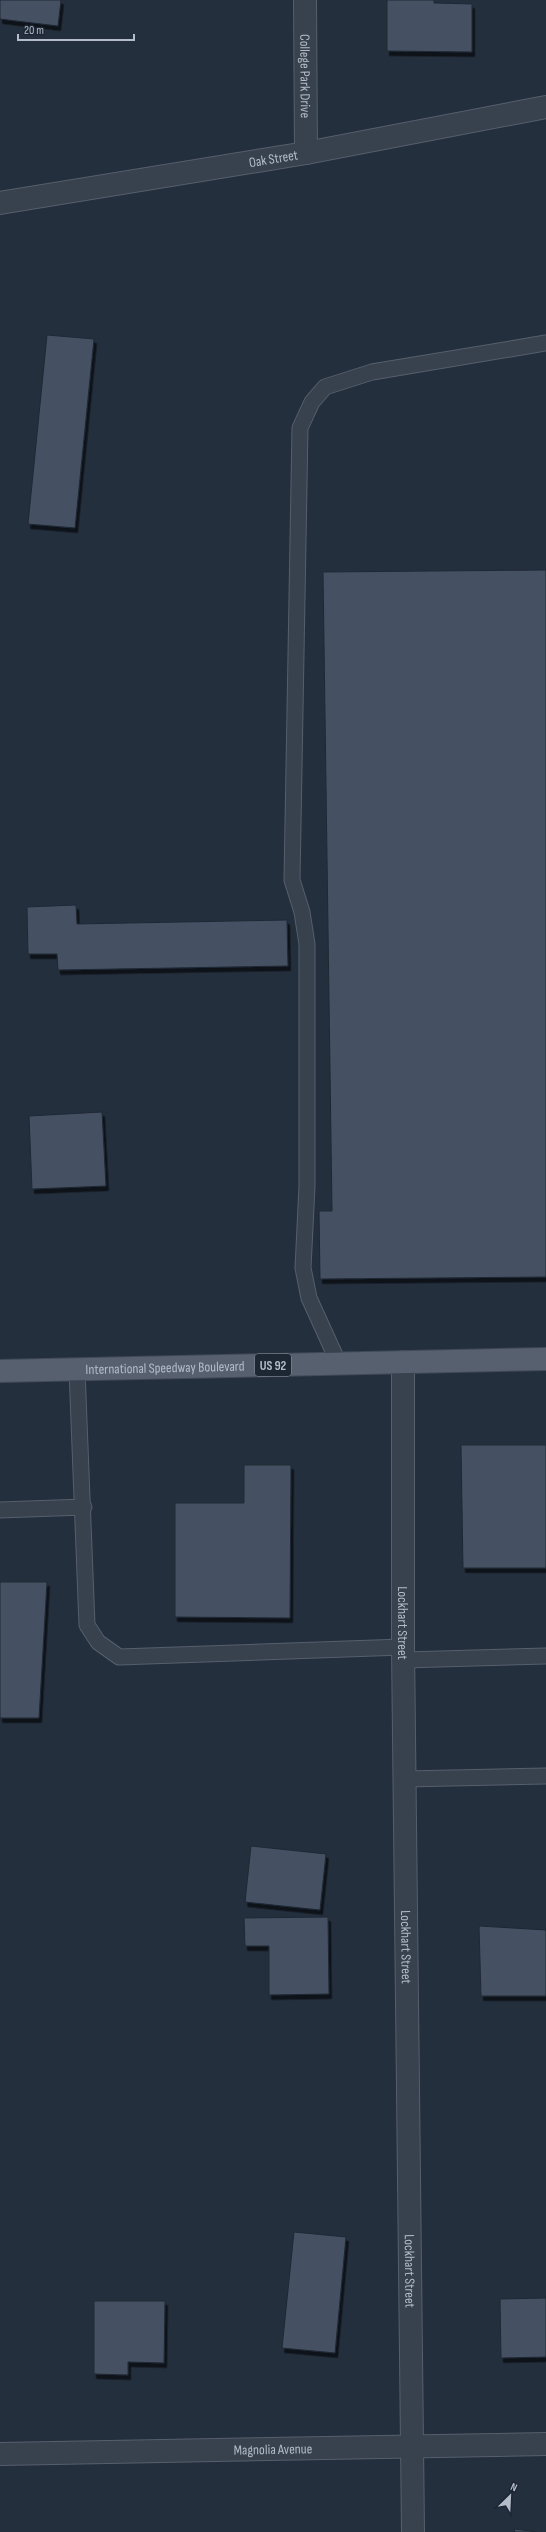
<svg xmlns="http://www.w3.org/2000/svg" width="546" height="2532" viewBox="0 0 546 2532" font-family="'Sofia Sans Condensed',sans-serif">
	<defs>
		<filter id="shadow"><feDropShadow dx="2.5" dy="4.5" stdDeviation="0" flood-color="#0009"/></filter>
	</defs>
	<rect width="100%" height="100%" fill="#242f3e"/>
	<path fill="#455162" stroke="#1f2835" filter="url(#shadow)" d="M0,0H61L58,26L0,19Z
		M387,0H434V3L472,4V52L387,51Z
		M47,335L94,339L75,528L28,524Z
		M546,570V1277L320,1279L319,1211H332L323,572Z
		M76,905L77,924L287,920L288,966L58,970L57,954H28L27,907Z
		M102,1112L106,1186L32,1189L29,1116Z
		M461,1445H546V1568H463Z
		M244,1465H291L290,1618L175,1617V1503H244Z
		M0,1582H47L39,1718H0Z
		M251,1846L326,1854L320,1910L245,1902Z
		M328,1917L329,1994L269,1995V1946H245L244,1918Z
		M479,1926L546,1930V1996H481Z
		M294,2232L346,2237L335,2353L282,2348Z
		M546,2298V2357L501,2358L500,2299Z
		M94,2301H165L164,2363L128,2362V2375L94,2374Z
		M515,2529L537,2532H514Z"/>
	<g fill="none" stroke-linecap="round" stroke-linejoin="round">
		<defs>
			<path id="service" d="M339,1364L309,1298L303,1268L307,1186V944L302,912L292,880L300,428L312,402L325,387L372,372L546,343
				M77,1370L87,1625L98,1642L119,1657L403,1647
				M0,1510L84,1507
				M404,1660L546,1656
				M405,1779L546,1776"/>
			<g id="minor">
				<path id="s1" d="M305,0L306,153"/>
				<path id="s2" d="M0,203L306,153L546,107"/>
				<path id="s3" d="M403,1362V1647L413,2532"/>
				<path id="s4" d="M0,2454L546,2444"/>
			</g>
			<g id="primary">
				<path id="s5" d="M0,1371L546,1359"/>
			</g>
		</defs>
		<use href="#service" stroke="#565f6c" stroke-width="17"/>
		<use href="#minor" stroke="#565f6c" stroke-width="24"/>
		<use href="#primary" stroke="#414a57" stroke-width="24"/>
		<use href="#service" stroke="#38414e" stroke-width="15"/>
		<use href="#minor" stroke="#38414e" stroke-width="22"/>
		<use href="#primary" stroke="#56606e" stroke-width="22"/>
	</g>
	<g text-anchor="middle" stroke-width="3" stroke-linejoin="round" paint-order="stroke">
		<rect fill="#1d2633" stroke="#878f9c" stroke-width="1" x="255" y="1354" width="36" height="22" rx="3"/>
		<g font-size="13" font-weight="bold" fill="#b4bcc9">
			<text x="273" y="1370">US 92</text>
		</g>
		<g font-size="14" fill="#b4bcc9" stroke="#1d2633">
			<text dy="5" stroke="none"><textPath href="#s1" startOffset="76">College Park Drive</textPath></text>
			<text dy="5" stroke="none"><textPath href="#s2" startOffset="277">Oak Street</textPath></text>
			<text dy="5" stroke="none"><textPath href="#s5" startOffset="165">International Speedway Boulevard</textPath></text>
			<text dy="5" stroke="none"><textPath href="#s3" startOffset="261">Lockhart Street</textPath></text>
			<text dy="5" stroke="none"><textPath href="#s3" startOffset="585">Lockhart Street</textPath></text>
			<text dy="5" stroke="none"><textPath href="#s3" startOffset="909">Lockhart Street</textPath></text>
			<text dy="5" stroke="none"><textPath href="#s4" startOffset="273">Magnolia Avenue</textPath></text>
		</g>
	</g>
	<g transform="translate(510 2496) rotate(24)" stroke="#1d2633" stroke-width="3" paint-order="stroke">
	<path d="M0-3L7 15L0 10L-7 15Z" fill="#b4bcc9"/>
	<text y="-6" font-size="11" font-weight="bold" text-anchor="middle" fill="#b4bcc9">N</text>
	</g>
	<path d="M18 34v6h116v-6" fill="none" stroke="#b4bcc9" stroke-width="2"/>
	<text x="24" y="34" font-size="12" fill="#b4bcc9" stroke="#1d2633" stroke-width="3" paint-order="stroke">20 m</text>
</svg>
